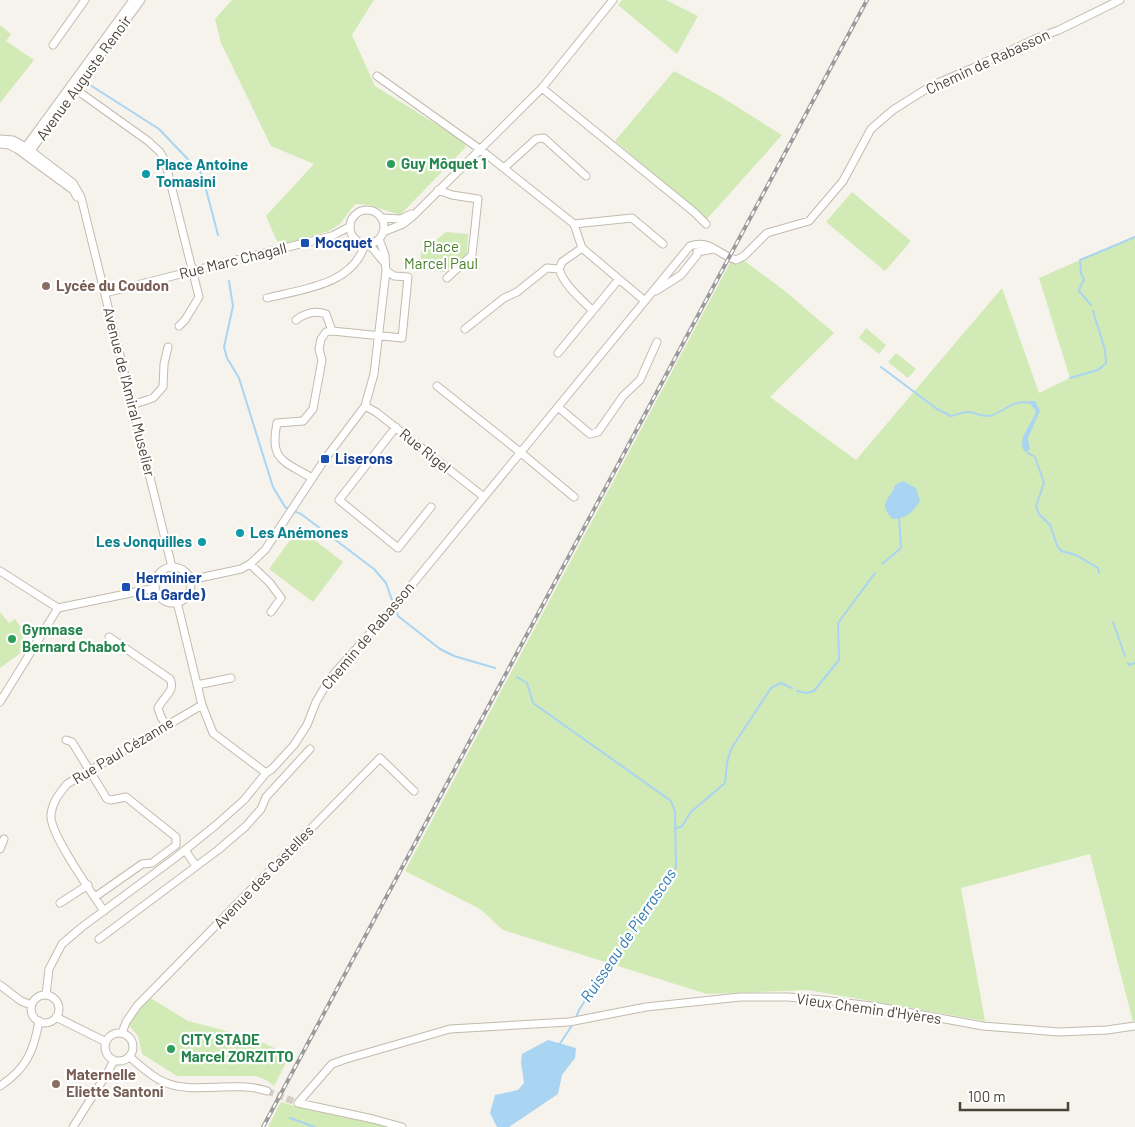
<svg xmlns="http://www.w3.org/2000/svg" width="1135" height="1127" viewBox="0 0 1135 1127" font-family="Barlow,sans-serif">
	<rect width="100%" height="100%" fill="#f6f3ec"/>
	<path fill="#d2eab5" d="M232,0H374L352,35L375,86L463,141L466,147L400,215L369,205L355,204L340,224L329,231L279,246L266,216L314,164L271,146L221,43L215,19Z
		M622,0H666L698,16L677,54L618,5Z
		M0,25L11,34L6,41L34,60L0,103Z
		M674,71L720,96L782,135L707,219L615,141Z
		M852,192L911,241L885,271L826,222Z
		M446,232L468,234L467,255L444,272L420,269L421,252Z
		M1135,236V1021L1133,1022L1090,854L961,888L985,1021L808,990L707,994L503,930L480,909L405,871L730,263L743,260L785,291L834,333L770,397L856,460L1002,288L1039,393L1070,378L1039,278Z
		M866,328L886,345L879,354L859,338Z
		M896,353L916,369L908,378L888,362Z
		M299,528L343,562L313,602L269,569Z
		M0,612L9,623L15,619L26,634L22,636L24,642L20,649L22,652L0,668Z
		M147,996L188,1021L250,1037L290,1055L274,1086L266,1080L256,1076H177L142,1054L138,1036L126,1022Z
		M281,1102L313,1111L368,1120L391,1127H268Z"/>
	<path fill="#a9d4f2" d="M1028,401H1035L1040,411L1028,438L1030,450H1028L1025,452C1015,439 1033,424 1036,411Z
		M903,481L916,488L920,501C912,513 908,518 892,519C877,501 890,501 895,485Z
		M548,1040L576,1048L575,1058L562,1075L558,1094L509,1127H497L490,1113L495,1095L518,1090L524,1083L521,1062L522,1054Z"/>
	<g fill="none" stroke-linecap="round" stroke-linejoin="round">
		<path stroke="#a9d4f2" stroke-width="2" d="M87,83L159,129L202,174L218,235
			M229,281L233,306L224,347L227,358L239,378L273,487L285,507L301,514L374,569L386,583L393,603
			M1091,305L1079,291L1081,285L1084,280L1081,273L1080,260L1135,237
			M881,367L937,409L951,416C957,415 964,411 970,412C977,413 982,417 989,416C1005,412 1012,399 1030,403
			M1070,378L1098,370L1106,363L1105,350L1093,311
			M1026,449L1028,453L1035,457L1044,483L1036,506L1039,514L1050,525L1057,545L1061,551L1076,555L1098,568L1099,573
			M882,564L901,548L899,518
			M395,607L398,616L440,649L454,656L495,668
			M1113,622L1125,656
			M1128,663L1129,665L1135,663
			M517,677L527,683L533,703L671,801L675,811L676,866L673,874L601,975L579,1010L575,1020
			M797,691L807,693L814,691L839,660L838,623L875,573
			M675,829L682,826L691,812L725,783L727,763L731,749L771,688L781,683L792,688
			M559,1045L573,1024
			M290,1118L315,1127"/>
		<path stroke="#d4d0c8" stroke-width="7" stroke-dasharray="7 3.5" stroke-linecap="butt" d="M267,1091L298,1103"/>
		<defs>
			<path id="minor" d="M53,45L85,0
				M377,76L481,150L574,224L582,248L645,301
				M71,86L148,141L160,152L165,161L199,297L185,320L179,326
				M542,88L694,212L706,224
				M0,139L13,140L26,147L73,183L81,197L172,567
				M0,144L9,145L17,149L73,190L77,197
				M22,152L133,0
				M27,156L141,0
				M504,168L536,139L544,138L586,176
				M438,190L452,195L478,199L472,255L447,278
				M350 227a17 17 0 1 1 34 0a17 17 0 1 1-34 0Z
				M382,218L401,219L411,214
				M574,224L632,218L663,244
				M383,232L403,224L412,217L542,88L613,0
				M369,244L384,262
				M559,269C564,285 580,298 592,310
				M559,269L562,262L582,248
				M656,291L681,275L697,255V252L714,249
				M105,293L332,236L349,227
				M267,298C303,289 353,285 365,244
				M296,320C305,313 315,310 326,314L332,331
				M465,329L504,298L517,292L547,268L559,269
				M558,353L619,279
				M437,386L520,452L574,497
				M132,405L153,398L163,387L164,364L168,347
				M365,406L376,412L484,497
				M558,407L590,434L598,432L623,396L640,380L657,342
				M396,427L339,500L398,548L431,507
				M312,478C284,461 269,461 277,423L303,421L313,409L322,360L319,349L321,339L326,332L332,331L402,338L408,277L394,276L386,271
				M250,564L270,583L281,598L271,612
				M155 585a18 18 0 1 1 36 0a18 18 0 1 1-36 0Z
				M0,571L58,608L155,588
				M190,580L241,569L250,564L265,550L325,459L365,406L374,374L386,271L385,255L379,239
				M177,602L202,705L213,733L266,773
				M109,637L170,679C176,691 163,697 158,708L161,717L166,725
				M197,685L231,678
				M0,702L58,608
				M66,740L72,742L107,799L111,800L126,797L176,837V845L152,863L142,864L95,897
				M0,849L4,839
				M185,850L196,866
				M60,903L88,885
				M104,911C92,893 49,833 51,815C52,802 59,794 67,784L202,705
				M99,939L218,850L245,827L261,809L266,797L310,749
				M0,985L21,1001L31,1005
				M46,995L49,969L62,944L82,927L175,858L216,825L244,800L266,773L272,769L294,745L307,725L316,702L330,678L397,603L690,246C710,239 717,254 736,260L744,256L767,233L809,221L843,181L871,129L893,110L931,86L973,68L1035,39L1059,30L1120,0
				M31 1009a14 14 0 1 1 28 0a14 14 0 1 1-28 0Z
				M56,1017L106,1042
				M105 1047a14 14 0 1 1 28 0a14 14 0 1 1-28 0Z
				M122,1033L126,1022L137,1006L380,758L414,791
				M130,1057C140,1066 152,1077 164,1082C192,1095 235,1080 267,1091
				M0,1086C26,1069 34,1051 39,1021
				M73,1127L109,1070L114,1060
				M402,1127L373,1119L298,1103L332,1064L346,1059L450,1029L569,1022L646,1007L740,997H788L823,1000L879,1007L983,1026L1059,1032L1107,1030L1135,1026"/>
		</defs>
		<use href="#minor" stroke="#c2bbae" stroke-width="9"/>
		<use href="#minor" stroke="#fff" stroke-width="7"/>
		<defs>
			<path id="rail" d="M263,1127L867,0"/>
		</defs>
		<use href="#rail" stroke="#9a9a9a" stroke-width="4"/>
		<use href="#rail" stroke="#fff" stroke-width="2" stroke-dasharray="5.5" stroke-linecap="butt"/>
	</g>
	<g fill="#2e9e5b" stroke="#fff" stroke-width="2">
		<circle cx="391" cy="164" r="5"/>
		<circle cx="12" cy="639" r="5"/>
		<circle cx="171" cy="1049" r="5"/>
	</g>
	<g fill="#0f9aa8" stroke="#fff" stroke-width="2">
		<circle cx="146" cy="174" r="5"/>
		<circle cx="240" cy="533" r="5"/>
		<circle cx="202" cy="542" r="5"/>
	</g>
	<g fill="#1a4fb4" stroke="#fff" stroke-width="2">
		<rect x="300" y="238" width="10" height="10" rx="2.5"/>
		<rect x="320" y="454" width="10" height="10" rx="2.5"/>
		<rect x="121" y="582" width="10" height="10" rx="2.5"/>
	</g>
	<g fill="#8d6e63" stroke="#fff" stroke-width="2">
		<circle cx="46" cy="286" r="5"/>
		<circle cx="56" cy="1084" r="5"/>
	</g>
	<g text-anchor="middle" stroke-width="4.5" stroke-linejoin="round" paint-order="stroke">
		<g font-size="15" fill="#4b4439" stroke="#fff">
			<text transform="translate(988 62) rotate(-25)" y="5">Chemin de Rabasson</text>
			<text transform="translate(84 78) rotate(-54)" y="5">Avenue Auguste Renoir</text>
			<text transform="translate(233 261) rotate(-14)" y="5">Rue Marc Chagall</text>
			<text transform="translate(129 392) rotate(76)" y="5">Avenue de l'Amiral Muselier</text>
			<text transform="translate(425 451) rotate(39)" y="5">Rue Rigel</text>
			<text transform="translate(368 636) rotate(-50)" y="5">Chemin de Rabasson</text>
			<text transform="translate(123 751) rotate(-31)" y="5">Rue Paul Cézanne</text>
			<text transform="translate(264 877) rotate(-46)" y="5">Avenue des Castelles</text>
			<text transform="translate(869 1009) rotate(8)" y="5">Vieux Chemin d'Hyères</text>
		</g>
		<g font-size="15" font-weight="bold" fill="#27864d" stroke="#fff" text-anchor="start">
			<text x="401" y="169">Guy Môquet 1</text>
			<text x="22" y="635">Gymnase<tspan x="22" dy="17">Bernard Chabot</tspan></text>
			<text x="181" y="1045">CITY STADE<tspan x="181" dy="17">Marcel ZORZITTO</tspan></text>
		</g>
		<g font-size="15" font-weight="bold" fill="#0d838f" stroke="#fff" text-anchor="start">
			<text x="156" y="170">Place Antoine<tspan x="156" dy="17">Tomasini</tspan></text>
			<text x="250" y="538">Les Anémones</text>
			<text x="192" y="547" text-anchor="end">Les Jonquilles</text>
		</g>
		<g font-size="15" font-weight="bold" fill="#164399" stroke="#fff" text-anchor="start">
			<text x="315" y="248">Mocquet</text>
			<text x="335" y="464">Liserons</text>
			<text x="136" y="583">Herminier<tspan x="136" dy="17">(La Garde)</tspan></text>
		</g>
		<g font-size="15" fill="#4a7f2a" stroke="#fff">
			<text x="441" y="252">Place<tspan x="441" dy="17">Marcel Paul</tspan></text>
		</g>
		<g font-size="15" font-weight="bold" fill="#785e54" stroke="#fff" text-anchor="start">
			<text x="56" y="291">Lycée du Coudon</text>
			<text x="66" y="1080">Maternelle<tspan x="66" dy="17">Eliette Santoni</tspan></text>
		</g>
		<g font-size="16" font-style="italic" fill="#2e7ab2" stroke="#fff">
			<text transform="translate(628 935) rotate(-56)" y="6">Ruisseau de Pierrascas</text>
		</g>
	</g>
	<path d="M960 1102v8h108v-8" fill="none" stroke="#4b4439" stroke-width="2.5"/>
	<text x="968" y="1102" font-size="15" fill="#4b4439" stroke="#ffffff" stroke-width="4" paint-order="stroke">100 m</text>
</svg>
